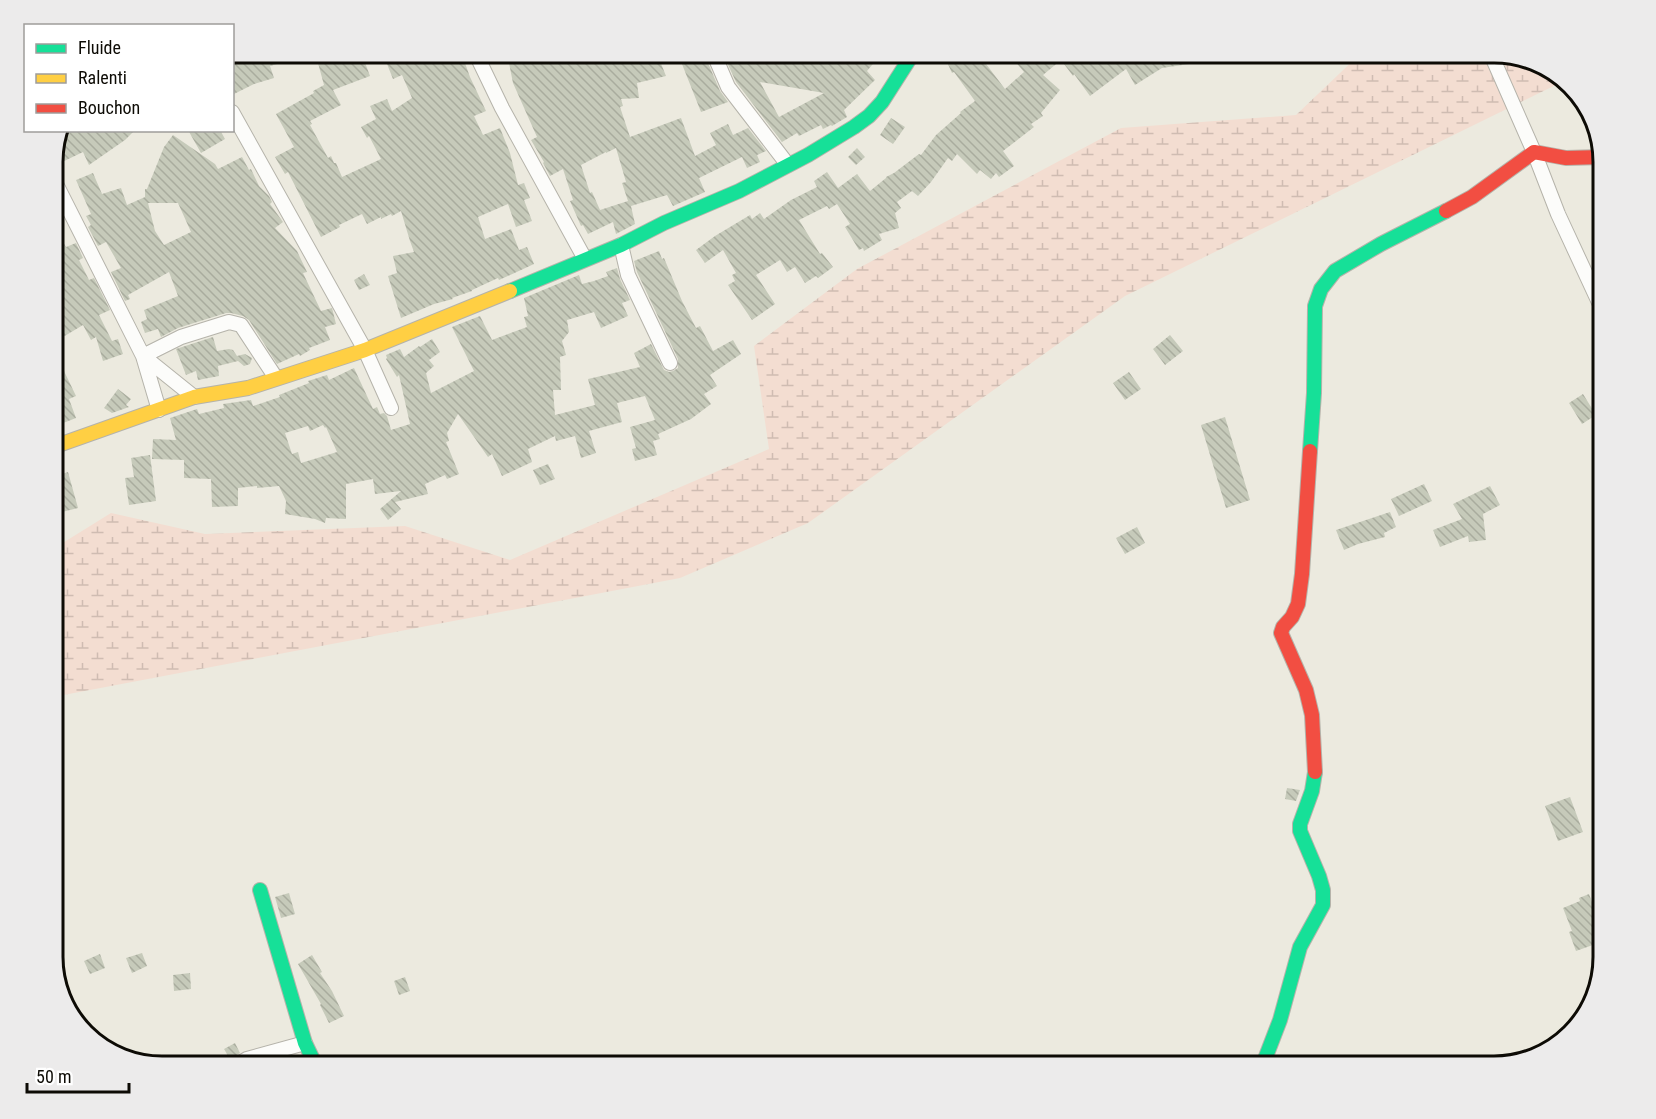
<svg xmlns="http://www.w3.org/2000/svg" width="1656" height="1119" viewBox="0 0 1656 1119" font-family="'Roboto Condensed',sans-serif">
	<defs>
		<pattern id="wetland-marsh" width="20" height="14" patternUnits="userSpaceOnUse" patternTransform="scale(1.5)"><rect width="20" height="14" fill="#f3ddd1"/><path d="M1 5h8M5 5V1M11 12h8M15 12V8" fill="none" stroke="#cfbcb2"/></pattern>
		<pattern id="building-back-hatch" width="6" height="6" patternUnits="userSpaceOnUse" patternTransform="scale(1.5)"><rect width="6" height="6" fill="#c6caba"/><path d="M-1 5l2 2M0 0l6 6M5-1l2 2" fill="none" stroke="#a9ac9e"/></pattern>
	</defs>
	<rect width="100%" height="100%" fill="#eceadf"/>
	<path fill="url(#wetland-marsh)" d="M1361,53H1494L1555,71L1564,81L1125,296L808,523L680,578L53,697V549L111,513L205,534L405,526L510,560L769,449L754,346L857,269L1121,128L1296,115Z"/>
	<path fill="url(#building-back-hatch)" fill-rule="evenodd" d="M244,52H251L253,57L267,52H306V56L270,66L274,78L254,84L232,95V59Z
		M315,52H361L370,76L333,90L341,105L310,121L312,124L310,125L328,158L331,156L334,163H336L342,177L381,159L369,136L367,138L361,127L376,119L370,106L387,99L392,111L412,98L402,75L393,79L385,59L402,52H461L470,77L486,111L474,116L483,135L500,128L510,153L518,185L524,183L530,198L524,200L532,221L516,227L508,204L478,217L485,239L511,229L519,250L527,247L534,264L499,280L498,278L472,290V291L452,298L453,299L434,304L401,318L388,276L397,273L393,256L414,252L410,241L401,211L392,216L391,214L381,219V217L367,224L362,214L339,225L340,227L321,237L288,172L285,174L275,157L294,147L276,114L314,93L313,91L324,85Z
		M516,52H701L706,64L708,63L720,91L728,102L701,112L678,54L660,61L666,76L637,83L639,98L621,99L623,106L620,107L630,137L681,118L695,156L716,145L710,133L728,124L733,135L748,128L766,151L757,155L760,162L747,168L742,157L699,178L705,192L673,206L667,195L631,206L635,224L616,234L613,222L588,234L583,225L581,226L570,201L573,200L563,169L550,176L543,163L544,162L531,140L537,137L513,83L508,58L517,57ZM616,148L626,182L622,183L628,201L600,210L592,192L590,193L581,165L606,152V153Z
		M732,52H883L867,71L875,80L844,110L847,117L832,126L831,125L823,129L821,125L799,136L797,133L782,142L736,82L724,56ZM760,82L824,93L779,117Z
		M962,52H997L983,60L1005,89L1024,72L1007,52H1209L1189,64L1162,68L1135,85L1126,69L1090,96L1074,74L1073,76L1061,60L1043,75L1060,90L1041,113L1043,116L1031,124L1034,127L1003,151L1014,166L999,177L996,173L991,179L980,170L977,174L957,154L952,161L948,158L931,182L918,196L912,191L897,202L901,208L895,213L899,228L879,234L882,240L864,251L863,248L859,250L845,227L850,224L837,204L829,209L827,206L799,220L820,254L822,253L833,267L818,278L816,276L805,283L795,267L787,272L780,260L756,275L775,304L752,320L728,285L735,281L732,275L736,273L723,250L705,263L696,250L715,236L750,215L752,219L760,213L764,219L791,200L817,187L814,181L827,172L838,188L857,174L870,191L886,178V177L894,173L919,154L921,155L936,135L961,113L960,112L975,101L954,72L952,73L946,60Z
		M891,118L905,127L893,144L880,135Z
		M64,130H135L125,140L89,165L83,152L58,164L54,153Z
		M188,130H220L225,139L201,153Z
		M173,135L215,164L218,169L242,157L249,170L251,169L259,186L269,196L272,202L270,204L283,222L275,228L297,251L307,272L303,273L321,311L332,308L336,324L325,327L330,340L309,348L310,350L300,356L299,354L277,364L249,320L243,316L231,313H226L178,328L161,337L158,329L145,333L141,322L147,319L144,310L178,296L169,272L128,295L130,299L125,301L111,272L121,268L106,242L98,246L88,227L91,225L86,216L91,214L76,180L93,173L102,194L121,188L127,205L145,197V189H147L164,147ZM148,203H178L191,232L164,245L155,231Z
		M857,148L865,157L856,165L848,157Z
		M53,226L66,247L76,243L83,258L79,260L89,280L94,278L110,310L99,315L112,341L118,339L123,354L103,361L96,337L91,340L83,325L53,343V288L59,284L53,271Z
		M659,251L662,259L664,258L682,301L696,328L700,326L713,351L733,340L741,354L710,375L717,386L704,394L711,404L691,419L658,434L660,439L653,441L657,455L635,461L632,449L636,448L630,427L655,420L645,396L617,403L622,422L589,431L596,453L581,458L575,436L556,441L555,436L528,449L532,462L502,476L492,454L488,457L458,414L447,433L449,441L446,442L459,474L447,479L445,475L425,484L428,494L395,502L401,509L388,520L380,509L401,491L375,494L373,479L346,484V519L326,518L325,523L315,519L285,514L286,501L279,486L257,488V486L238,488V506L212,507L211,479L184,478V460L152,459L153,439L176,440L170,418L197,409L199,414L224,408L223,404L251,400L253,406L280,397L279,395L309,383L308,381L327,375L329,380L354,368L373,409L377,407L380,414L384,413L387,416L391,430L410,424L399,375L397,377L386,359L387,358L386,355L400,349L404,357L419,346L420,347L432,339L440,352L429,360L434,366L426,373L431,393L474,371L452,327L480,316L492,340L527,327L524,317L528,316L524,298L579,275L582,284L594,281L608,276L606,272L617,268L620,279L630,300L622,303L628,316L601,328L594,312L567,320L569,332L562,341L566,355L560,357L561,390H553L555,415L595,405L588,379L640,367L634,353L651,344L664,370L669,372L673,371L678,368V359L637,272L634,261ZM323,425L325,428L326,427L337,452L301,463L298,452L292,454L285,433L308,426L310,431Z
		M364,274L370,285L359,290L354,280Z
		M1170,335L1183,351L1165,365L1153,349Z
		M213,337L217,351L229,349L233,350L237,356L245,354L252,358L250,364L244,366L238,361L218,366L219,376L198,380L196,371L186,375L176,349Z
		M64,371L76,396L69,399L76,418L53,427V377Z
		M1129,372L1141,389L1125,400L1113,383Z
		M118,389L131,399L126,405L129,407L112,413L104,408Z
		M1583,394L1596,415L1582,424L1569,403Z
		M1225,417L1250,500L1226,508L1201,425Z
		M150,455L156,501L129,505L125,478L134,477L131,458Z
		M548,464L555,479L540,485L533,470Z
		M68,472L78,508L62,512L64,522L53,524V481L58,480L56,476Z
		M1424,484L1432,501L1399,516L1391,499Z
		M1490,486L1500,505L1483,514L1486,540L1469,542L1468,536L1440,547L1433,530L1462,519L1453,504Z
		M1390,512L1396,527L1384,533L1385,537L1358,544L1344,550L1336,530Z
		M1137,527L1145,543L1125,554L1116,538Z
		M1287,788L1300,790L1296,801L1285,799Z
		M1570,797L1583,832L1558,841L1545,806Z
		M289,893L295,914L281,918L275,897Z
		M1589,894L1604,935V941L1576,951L1569,932L1572,931L1563,908L1580,901L1579,898Z
		M142,953L147,966L132,973L126,958Z
		M100,954L105,968L90,974L84,961Z
		M312,955L322,972L320,973L332,991L344,1016L329,1023L320,1005L321,1004L298,964Z
		M190,973L191,989L174,991L173,975Z
		M405,977L410,991L399,995L394,981Z
		M235,1043L240,1053L230,1059L224,1049Z"/>
	<g fill="none" stroke-linecap="round" stroke-linejoin="round">
		<defs>
			<path id="street" d="M475,52L502,108L585,259
				M713,52L728,87L788,165
				M1490,52L1534,152L1558,214L1603,311
				M232,112L365,350L391,408
				M53,178L143,356L194,397
				M621,245L628,275L670,363
				M159,410L143,356L181,337L229,322L241,325L276,378
				M235,1066L247,1059L305,1043"/>
			<path id="fast" d="M510,291L621,245L664,223L739,191L808,155L854,127L869,116L882,102L914,52
				M1310,451L1314,393L1315,306L1321,289L1335,271L1381,244L1446,211
				M260,890L305,1043L316,1066
				M1266,1066L1265,1059L1280,1020L1300,947L1323,905V890L1319,876L1300,831V824L1312,791L1315,772"/>
			<path id="slow" d="M53,447L194,397L248,388L365,350L510,291"/>
			<path id="jam" d="M1446,211L1472,197L1534,152L1566,158L1602,157
				M1310,451L1302,574L1298,604L1292,617L1283,627L1281,633L1306,690L1312,715L1315,772"/>
		</defs>
		<use href="#street" stroke="#b5b3aa" stroke-width="16"/>
		<use href="#fast" stroke="#b5b3aa" stroke-width="16"/>
		<use href="#slow" stroke="#b5b3aa" stroke-width="16"/>
		<use href="#jam" stroke="#b5b3aa" stroke-width="16"/>
		<use href="#street" stroke="#fcfcfa" stroke-width="14"/>
		<use href="#fast" stroke="#16e098" stroke-width="14"/>
		<use href="#slow" stroke="#ffcf43" stroke-width="14"/>
		<use href="#jam" stroke="#f24e42" stroke-width="14"/>
	</g>
	<path d="M0 0H1656V1119H0ZM162 63H1494A99 99 0 0 1 1593 162V957A99 99 0 0 1 1494 1056H162A99 99 0 0 1 63 957V162A99 99 0 0 1 162 63Z" fill="#ecebeb" fill-rule="evenodd"/>
	<path fill="none" stroke="#0d0b05" stroke-width="3" d="M162 63H1494A99 99 0 0 1 1593 162V957A99 99 0 0 1 1494 1056H162A99 99 0 0 1 63 957V162A99 99 0 0 1 162 63Z"/>
	<rect x="24" y="24" width="210" height="108" fill="#ffffff" stroke="#9e9d9b" stroke-width="1.5"/>
	<rect x="36" y="44" width="30" height="9" fill="#16e098" stroke="#9e9d9b" stroke-width="1.5"/>
	<text x="78" y="54" font-size="18" fill="#0d0b05">Fluide</text>
	<rect x="36" y="74" width="30" height="9" fill="#ffcf43" stroke="#9e9d9b" stroke-width="1.5"/>
	<text x="78" y="84" font-size="18" fill="#0d0b05">Ralenti</text>
	<rect x="36" y="104" width="30" height="9" fill="#f24e42" stroke="#9e9d9b" stroke-width="1.5"/>
	<text x="78" y="114" font-size="18" fill="#0d0b05">Bouchon</text>
	<path d="M27 1083v9h102v-9" fill="none" stroke="#0d0b05" stroke-width="3"/>
	<text x="36" y="1083" font-size="18" fill="#0d0b05" stroke="#ffffff" stroke-width="4.5" paint-order="stroke">50 m</text>
</svg>
